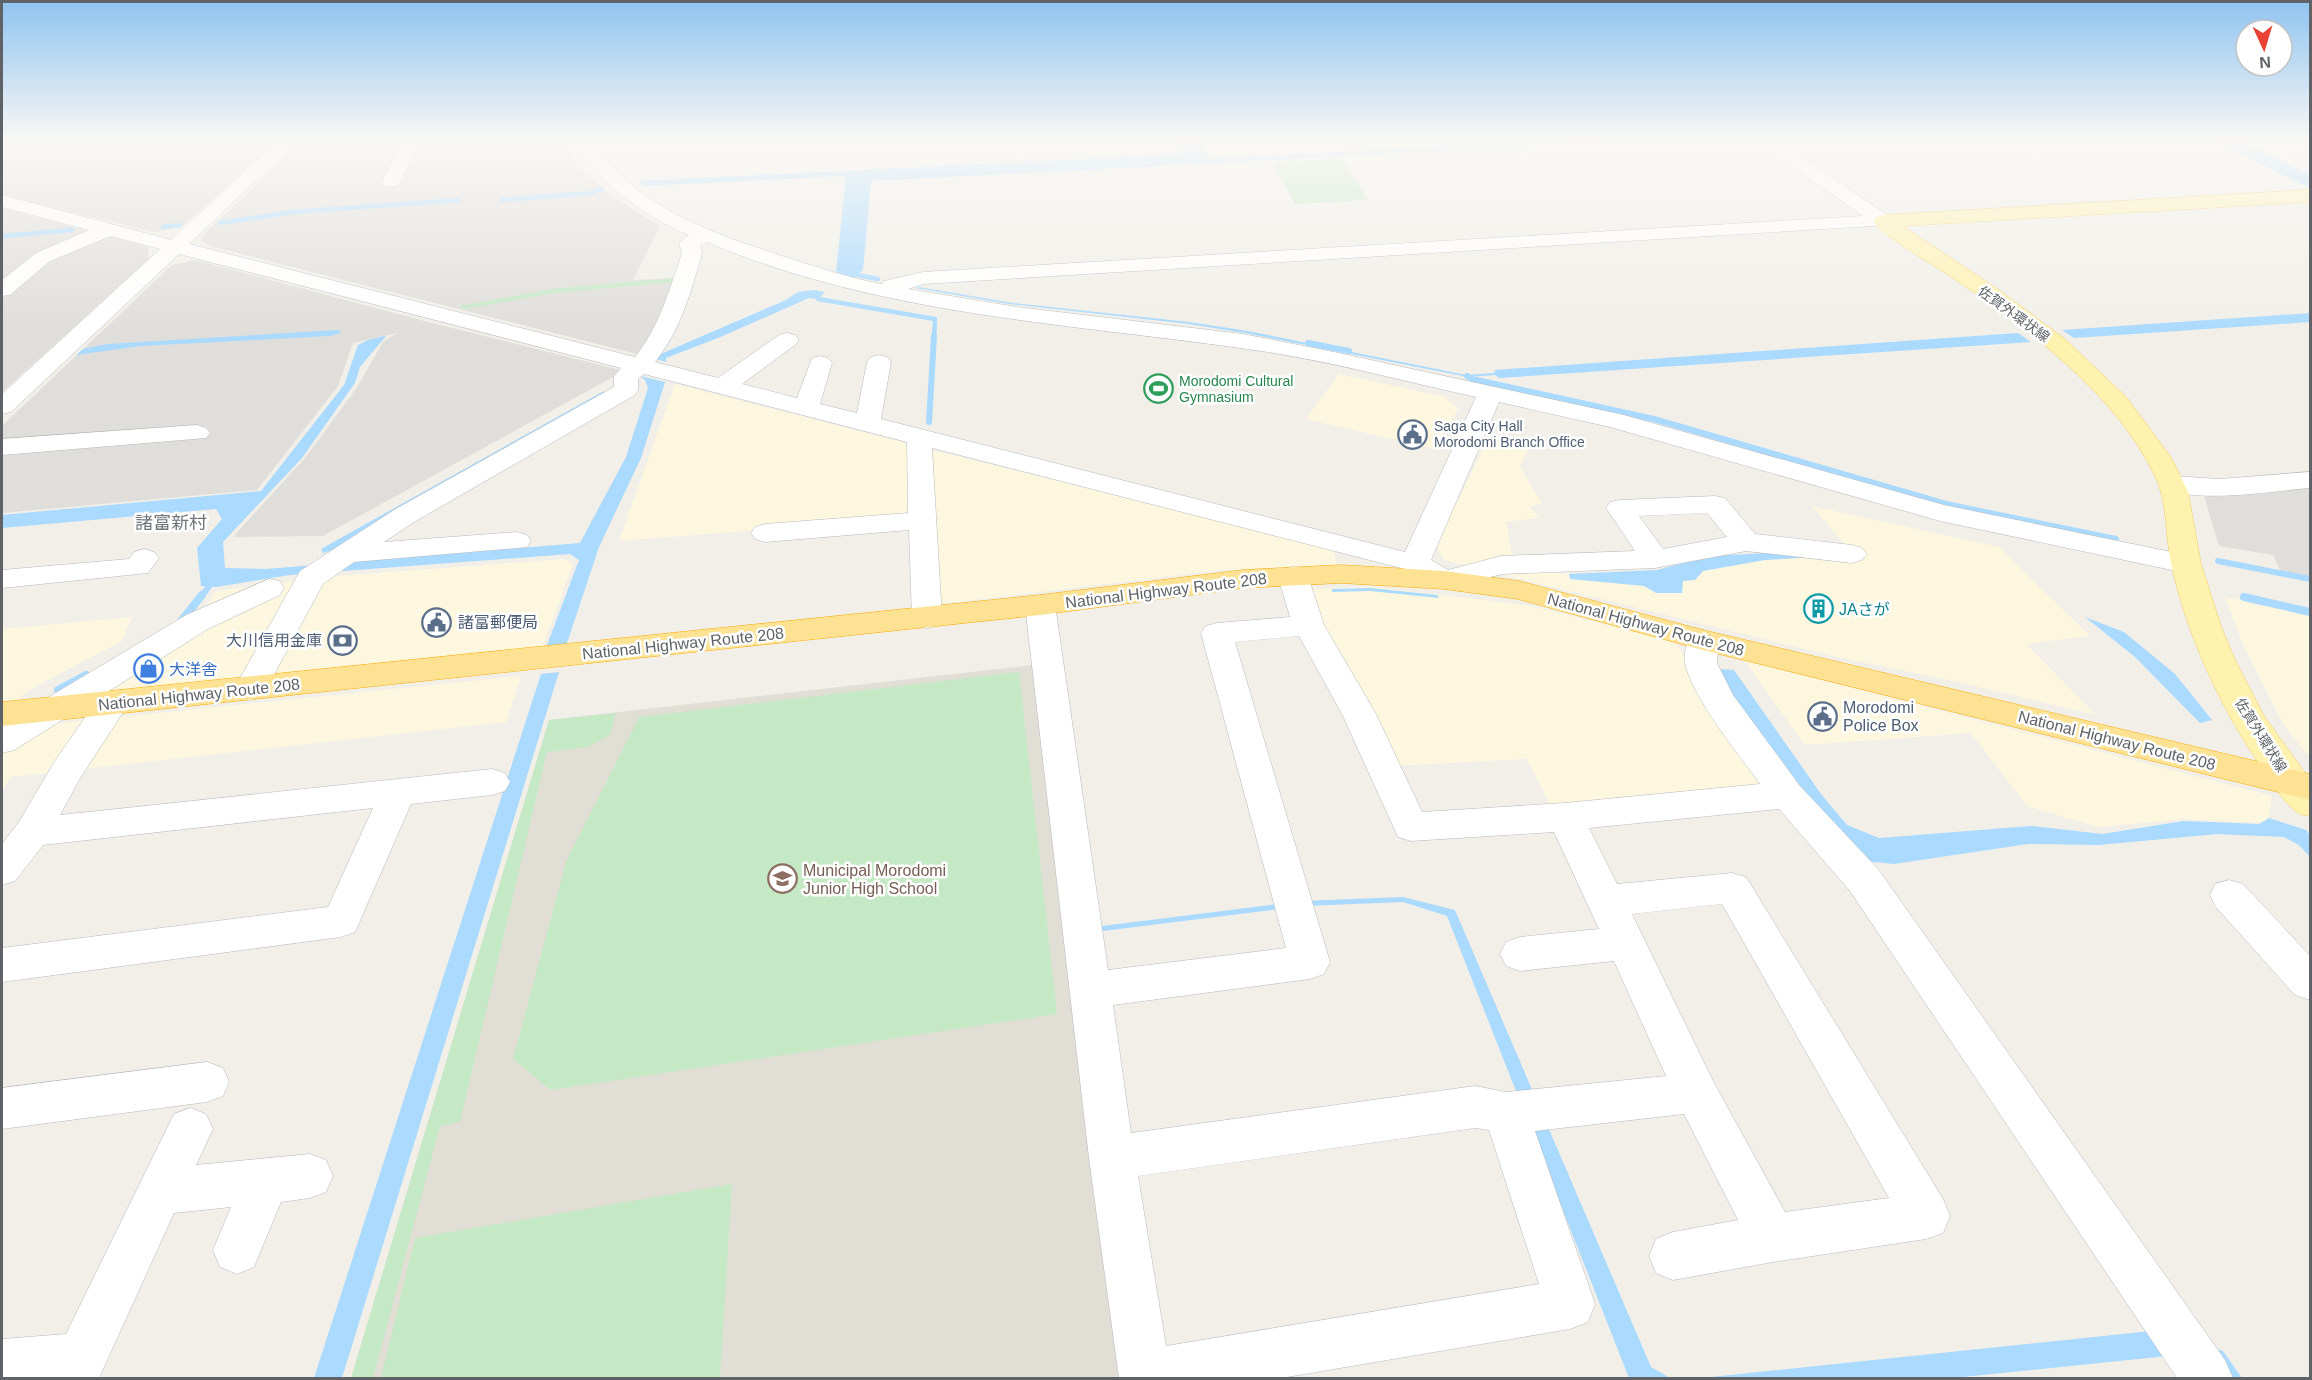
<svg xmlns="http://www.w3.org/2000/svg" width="2312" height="1380" viewBox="0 0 2312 1380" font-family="Arial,'Noto Sans JP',sans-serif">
	<rect width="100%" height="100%" fill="#f1efe8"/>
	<path fill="#fef7e0" d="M1339,374L1445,397L1458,409L1435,449L1306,419Z
		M675,384L913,445L912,518L619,541Z
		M1490,436L1529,446L1520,467L1542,503L1530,507L1539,518L1506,522L1515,568L1666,585L1728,558L1855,557L1812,506L1999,547L2090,636L2026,644L2096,715L1953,681L1833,656L1444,560L1436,544Z
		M924,448L1333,549L1337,565L1222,570L930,605Z
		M565,559L573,564L541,651L63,698L199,618L216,591L323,577Z
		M1373,587L1527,605L1675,642L1767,783L1552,808L1527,759L1391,766L1305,589Z
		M2225,597L2310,613V755L2305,752L2282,722L2244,647Z
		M132,617L122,641L29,690L17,701L2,703V629Z
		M1744,660L2272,796L2268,823L2184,819L2098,827L2027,806L1971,733L1805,745Z
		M521,676L506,722L11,777L2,791V738L21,727Z"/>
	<path fill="#e0deda" d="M7,139H27L18,144L34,146L173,139H279L182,227L153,232L2,195V141Z
		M309,139H563L576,165L610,195L660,226L633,280L676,278L660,328L637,354L210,246L201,240L205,233L302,142Z
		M2,208L148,247L149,259L2,392Z
		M196,260L436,324L624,371L323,536L233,537L305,458L356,389L383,342L397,333L353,343L338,386L257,490L2,513V426L172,265Z
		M2310,486V576L2280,571L2273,555L2219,546L2204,496Z"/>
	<path fill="#e1ded6" d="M1033,665L1132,1378H351L549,720Z"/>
	<path fill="#c5e8c5" d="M1342,159L1368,200L1295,204L1272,162Z
		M676,278L675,282L554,293L464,309L459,306L560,288Z
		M1019,672L1057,1014L551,1090L513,1059L566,862L639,717Z
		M616,713L610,735L588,747L547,752L460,1122L440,1126L373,1378H351L549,720Z
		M732,1184L720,1378H381L415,1238Z"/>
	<path fill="#aadaff" d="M1174,139H1200L1209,159L1589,139H1671L871,181L863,270L854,278L836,272L846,176L643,186L640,181L1180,154Z
		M2209,139H2237L2310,175V188Z
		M919,287L1013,303L1189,322L1248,331L1466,375L1494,373L1495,370L2018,333L2031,342L1499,378L1495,375L1468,377L1245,333L1189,324L1009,304L915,288Z
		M814,290L825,292L818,299L809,298L718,338L666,358V362L656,359V356L786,300L798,292Z
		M2310,313V322L2074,338L2062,330Z
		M338,330L341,333L330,336L141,346L76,355L83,349L107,344Z
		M384,336H386L360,367L355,383L302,458L223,542L225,568L266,569L580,543L626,457L648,388L645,380L640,376L665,382L641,458L599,547L566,646L546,648L579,560L570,554L290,575L216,587L201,586L197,548L222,519L216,509L2,528V515L261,491L344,385L358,345L368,340Z
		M615,390L343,548L323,553L321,549L602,392Z
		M1768,553L1817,557L1765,560L1703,571L1695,580L1683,581L1682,593H1656L1644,586L1570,579L1569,574L1657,570L1710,556Z
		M1371,588L1437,595L1439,598L1370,591L1332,592V589Z
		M2085,617L2124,632L2175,674L2212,720L2200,723L2135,657Z
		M1718,669L1734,670L1821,794L1847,825L1879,838L2031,826L2102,834L2184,821L2259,824L2269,818L2306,830L2310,835V857L2299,845L2284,837L2217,834L2099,845L2028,844L1894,864L1863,861L1800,793L1732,694Z
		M559,672L342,1378H314L541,674Z
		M1403,897L1455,910L1651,1367L1670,1378H1629L1447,916L1403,902L1304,906L1095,932L1094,927L1303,901Z
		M2151,1331L2223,1351L2242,1378H2228L2217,1363L2167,1356L1953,1378H1701Z"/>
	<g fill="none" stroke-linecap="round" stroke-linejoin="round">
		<path stroke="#aadaff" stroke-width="4.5" d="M501,200L592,193L601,189
			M220,223L294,212L459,200
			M163,227L180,225
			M2,236L72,230
			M849,269L857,275L878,279
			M818,299L935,319L934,338"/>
		<path stroke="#aadaff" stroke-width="6" d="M1308,343L1349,351
			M1467,376L1472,379L1654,419L1946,504L2116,539
			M929,422L934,336
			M2218,561L2310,579
			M201,597L210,585"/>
		<path stroke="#aadaff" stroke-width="8" d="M2244,597L2310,612
			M182,620L202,595
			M58,690L86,675"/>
		<defs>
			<path id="minor" d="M280,139H300L189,244L635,357C660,326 669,290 682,253L679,243L689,235C642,215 601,185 575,139H593C604,158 618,175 635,188C678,222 734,240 785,257C817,267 849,278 882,284L884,281L923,272L1863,216L1754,139H1775L1890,217L1893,221L1890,225L923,284L908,289L1017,307L1243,334L1334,352L1624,415L1944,505L2186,555L2196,558L2201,564L2196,570L2186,573L1940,521L1610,427L1499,402L1431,560L1448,570L1501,556L1635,551L1606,508L1610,502L1620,500L1715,496L1725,498L1755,534L1852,545L1862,548L1867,554L1862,560L1852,563L1746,551L1655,568L1502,574L1444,589L1433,587L1405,569L932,448L942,618L938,625L927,628L916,625L912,618L909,530L765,542L755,539L751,533L755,527L765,524L908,513L907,442L644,374L638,379V390L635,395L414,522L384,542L517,532L527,535L531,541L527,547L354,562L323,584L262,697L250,700L238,697L234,689L300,571L394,510L614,387V376L621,368L179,254L11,412L2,414V394L160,249L111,236L50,261L10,295L2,296V280L36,253L89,230L2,207V195L171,240ZM707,242C876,314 1061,323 1240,348C1319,358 1398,380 1476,397L1405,552L881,419L891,362L887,357L879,355L871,357L867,362L857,413L820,404L832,363L828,358L820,356L812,358L797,398L742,384L795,345L799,340L795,335L787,333L779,335L718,378L655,362C681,330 691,292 702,253L700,245ZM1707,513L1727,537L1663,549L1639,516Z
				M403,139H421L398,186H384L382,182Z
				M197,425L206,428L210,433L206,438L2,455V439Z
				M2310,472V488C2262,492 2210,502 2162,490L2158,484L2162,478L2172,476L2220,479Z
				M144,549L154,552L159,558L148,573L2,588V570L129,559L134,552Z
				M1293,567L1304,569L1308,576L1324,625L1376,714L1422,812L1565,803L1760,784C1738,753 1694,700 1685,664C1683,655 1687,641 1692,633L1703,630L1714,633L1719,640L1717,663L1733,695L1800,786L1878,869L2225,1360L2233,1378H2177L1850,891L1779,809L1589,828L1617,884L1732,873L1746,877L1943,1199L1950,1216L1943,1233L1926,1239L1773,1262L1673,1280L1656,1273L1649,1256L1656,1239L1673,1232L1738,1220L1684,1114L1535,1131L1595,1304L1588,1322L1570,1329L1281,1378H1119L1089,1158L1025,605L1029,598L1040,595L1051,598L1055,605L1108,970L1286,948L1201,633L1206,626L1217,623L1290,617L1278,576L1282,569ZM1299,636L1342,714L1398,837L1411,841L1554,832L1599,929L1520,937L1506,942L1500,954L1506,966L1520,971L1614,961L1666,1076L1506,1092L1475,1086L1131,1133L1113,1005L1310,979L1324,974L1330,962L1235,642ZM1722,904L1889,1198L1785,1212L1712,1079L1632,914ZM1475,1128L1489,1130L1539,1284L1166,1346L1138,1176Z
				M269,579L280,581L284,588L280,595L208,629L104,694L112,691L124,695L129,703L79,780L60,815L492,769L505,773L510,782L505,791L492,795L411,804L355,932L341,937L2,982V948L328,907L373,808L43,845L15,881L2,885V844L19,822L53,764L99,697L14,750L2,753V725L186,615Z
				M2229,880L2243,884L2310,956V1000L2295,995L2215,906L2210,895L2215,884Z
				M207,1062L223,1068L229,1082L223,1096L207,1102L2,1129V1088Z
				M190,1108L206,1114L213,1129L196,1165L310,1154L326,1160L333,1176L326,1192L310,1198L281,1202L254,1267L237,1274L220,1267L213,1250L231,1207L174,1213L99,1378H2V1339L66,1334L174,1114Z"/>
			<path id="major" d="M2310,190V202L1903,226L1996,288L2066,340L2127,398L2172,459L2188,492L2201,564L2222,629L2235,660L2264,716L2310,780V816C2306,815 2300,815 2297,812C2286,805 2276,788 2268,777C2223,713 2188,640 2171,563C2165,534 2168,501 2154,474C2112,389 2027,329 1950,276C1933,265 1883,236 1873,221L1876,217L1883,215Z"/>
			<path id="highway" d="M1341,565L1444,571L1519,581L1703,630L2310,774V800L1703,650L1518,599L1444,589L1341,583L1243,588L1040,615L2,726V702L1040,595L1243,570Z"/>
		</defs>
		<use href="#minor" stroke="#b5b8bc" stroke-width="1"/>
		<use href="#major" stroke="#f2c960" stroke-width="1"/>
		<use href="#highway" stroke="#f9ab00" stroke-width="1"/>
		<use href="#minor" fill="#fff" fill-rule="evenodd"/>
		<use href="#major" fill="#fff2af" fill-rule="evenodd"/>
		<use href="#highway" fill="#fde293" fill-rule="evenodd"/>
	</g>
	<linearGradient id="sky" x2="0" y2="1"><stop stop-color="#8fc3f1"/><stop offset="0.42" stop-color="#f9f8f5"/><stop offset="1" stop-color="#f9f8f5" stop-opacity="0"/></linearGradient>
	<rect width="2312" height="333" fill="url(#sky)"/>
	<defs>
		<symbol id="stadium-ring" viewBox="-11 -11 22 22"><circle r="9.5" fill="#fff" stroke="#2e9e5b" stroke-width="1.5"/><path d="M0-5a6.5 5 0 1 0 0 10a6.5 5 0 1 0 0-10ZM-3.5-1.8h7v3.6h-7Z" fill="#2e9e5b"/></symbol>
		<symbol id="civic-ring" viewBox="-11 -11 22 22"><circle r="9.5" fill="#fff" stroke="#5c6f8a" stroke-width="1.5"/><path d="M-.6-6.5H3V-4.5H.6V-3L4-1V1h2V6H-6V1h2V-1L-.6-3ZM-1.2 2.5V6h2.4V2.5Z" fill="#5c6f8a"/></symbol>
		<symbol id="building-ring" viewBox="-11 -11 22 22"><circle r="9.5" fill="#fff" stroke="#0f9aa8" stroke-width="1.5"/><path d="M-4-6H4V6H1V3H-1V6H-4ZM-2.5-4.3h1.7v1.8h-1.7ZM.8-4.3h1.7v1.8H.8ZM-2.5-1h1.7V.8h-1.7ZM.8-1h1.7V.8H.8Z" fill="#0f9aa8"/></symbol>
		<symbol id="bank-ring" viewBox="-11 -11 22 22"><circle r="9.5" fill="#fff" stroke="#5c6f8a" stroke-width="1.5"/><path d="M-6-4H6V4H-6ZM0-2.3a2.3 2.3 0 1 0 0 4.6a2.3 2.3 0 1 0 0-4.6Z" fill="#5c6f8a"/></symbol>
		<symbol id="shop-ring" viewBox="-11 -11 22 22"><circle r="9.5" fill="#fff" stroke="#3f7fe0" stroke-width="1.5"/><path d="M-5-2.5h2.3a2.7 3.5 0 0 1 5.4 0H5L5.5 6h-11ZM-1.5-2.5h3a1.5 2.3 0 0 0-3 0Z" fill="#3f7fe0"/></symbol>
		<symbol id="school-ring" viewBox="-11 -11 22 22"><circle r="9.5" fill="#fff" stroke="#8d6e63" stroke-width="1.5"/><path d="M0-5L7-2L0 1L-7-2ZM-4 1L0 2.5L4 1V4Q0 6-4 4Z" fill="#8d6e63"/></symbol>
	</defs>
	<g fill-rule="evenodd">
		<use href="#stadium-ring" x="1142" y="372" width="33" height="33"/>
		<use href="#civic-ring" x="1396" y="418" width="33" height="33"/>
		<use href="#building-ring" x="1802" y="592" width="33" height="33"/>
		<use href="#civic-ring" x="420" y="606" width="33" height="33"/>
		<use href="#bank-ring" x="326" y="624" width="33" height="33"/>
		<use href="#shop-ring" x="132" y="652" width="33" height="33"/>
		<use href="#civic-ring" x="1806" y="700" width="33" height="33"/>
		<use href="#school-ring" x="766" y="862" width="33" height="33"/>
	</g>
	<g text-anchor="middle" stroke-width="5" stroke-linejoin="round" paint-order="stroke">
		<g font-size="14" fill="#5f6368" stroke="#fff">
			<text transform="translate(2014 314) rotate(36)" y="5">佐賀外環状線</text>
			<text transform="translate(2261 735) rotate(58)" y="5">佐賀外環状線</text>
		</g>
		<g font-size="14" fill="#27864d" stroke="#fff" text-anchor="start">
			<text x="1179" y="386">Morodomi Cultural<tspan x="1179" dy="16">Gymnasium</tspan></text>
		</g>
		<g font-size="14" fill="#4e5e75" stroke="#fff" text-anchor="start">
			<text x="1434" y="431">Saga City Hall<tspan x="1434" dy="16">Morodomi Branch Office</tspan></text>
		</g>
		<g font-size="16" fill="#5f6368" stroke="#fff">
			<text transform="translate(1166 590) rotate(-7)" y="6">National Highway Route 208</text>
			<text transform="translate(1646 624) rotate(15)" y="6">National Highway Route 208</text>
			<text transform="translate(683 643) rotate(-6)" y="6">National Highway Route 208</text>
			<text transform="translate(199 694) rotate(-6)" y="6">National Highway Route 208</text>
			<text transform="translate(2117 740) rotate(14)" y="6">National Highway Route 208</text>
		</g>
		<g font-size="16" fill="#0d838f" stroke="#fff" text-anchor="start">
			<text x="1839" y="615">JAさが</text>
		</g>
		<g font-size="16" fill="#4e5e75" stroke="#fff" text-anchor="start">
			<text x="458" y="628">諸富郵便局</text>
			<text x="322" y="646" text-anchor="end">大川信用金庫</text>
			<text x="1843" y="713">Morodomi<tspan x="1843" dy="18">Police Box</tspan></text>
		</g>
		<g font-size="16" fill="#366cbe" stroke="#fff" text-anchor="start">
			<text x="169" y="675">大洋舎</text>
		</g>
		<g font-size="16" fill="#785e54" stroke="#fff" text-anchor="start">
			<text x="803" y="876">Municipal Morodomi<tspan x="803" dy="18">Junior High School</tspan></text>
		</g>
		<g font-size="18" fill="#70757a" stroke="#fff">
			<text x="171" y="529">諸富新村</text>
		</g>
	</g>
	<rect width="2312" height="1380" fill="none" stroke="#5f6368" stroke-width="6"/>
	<g transform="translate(2264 48) rotate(176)"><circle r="28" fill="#ffffff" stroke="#bfc1c3" stroke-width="1.5"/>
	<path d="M0-4.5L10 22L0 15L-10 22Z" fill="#ea4335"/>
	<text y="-9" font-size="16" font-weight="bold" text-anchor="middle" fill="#5f6368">N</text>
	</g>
</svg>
